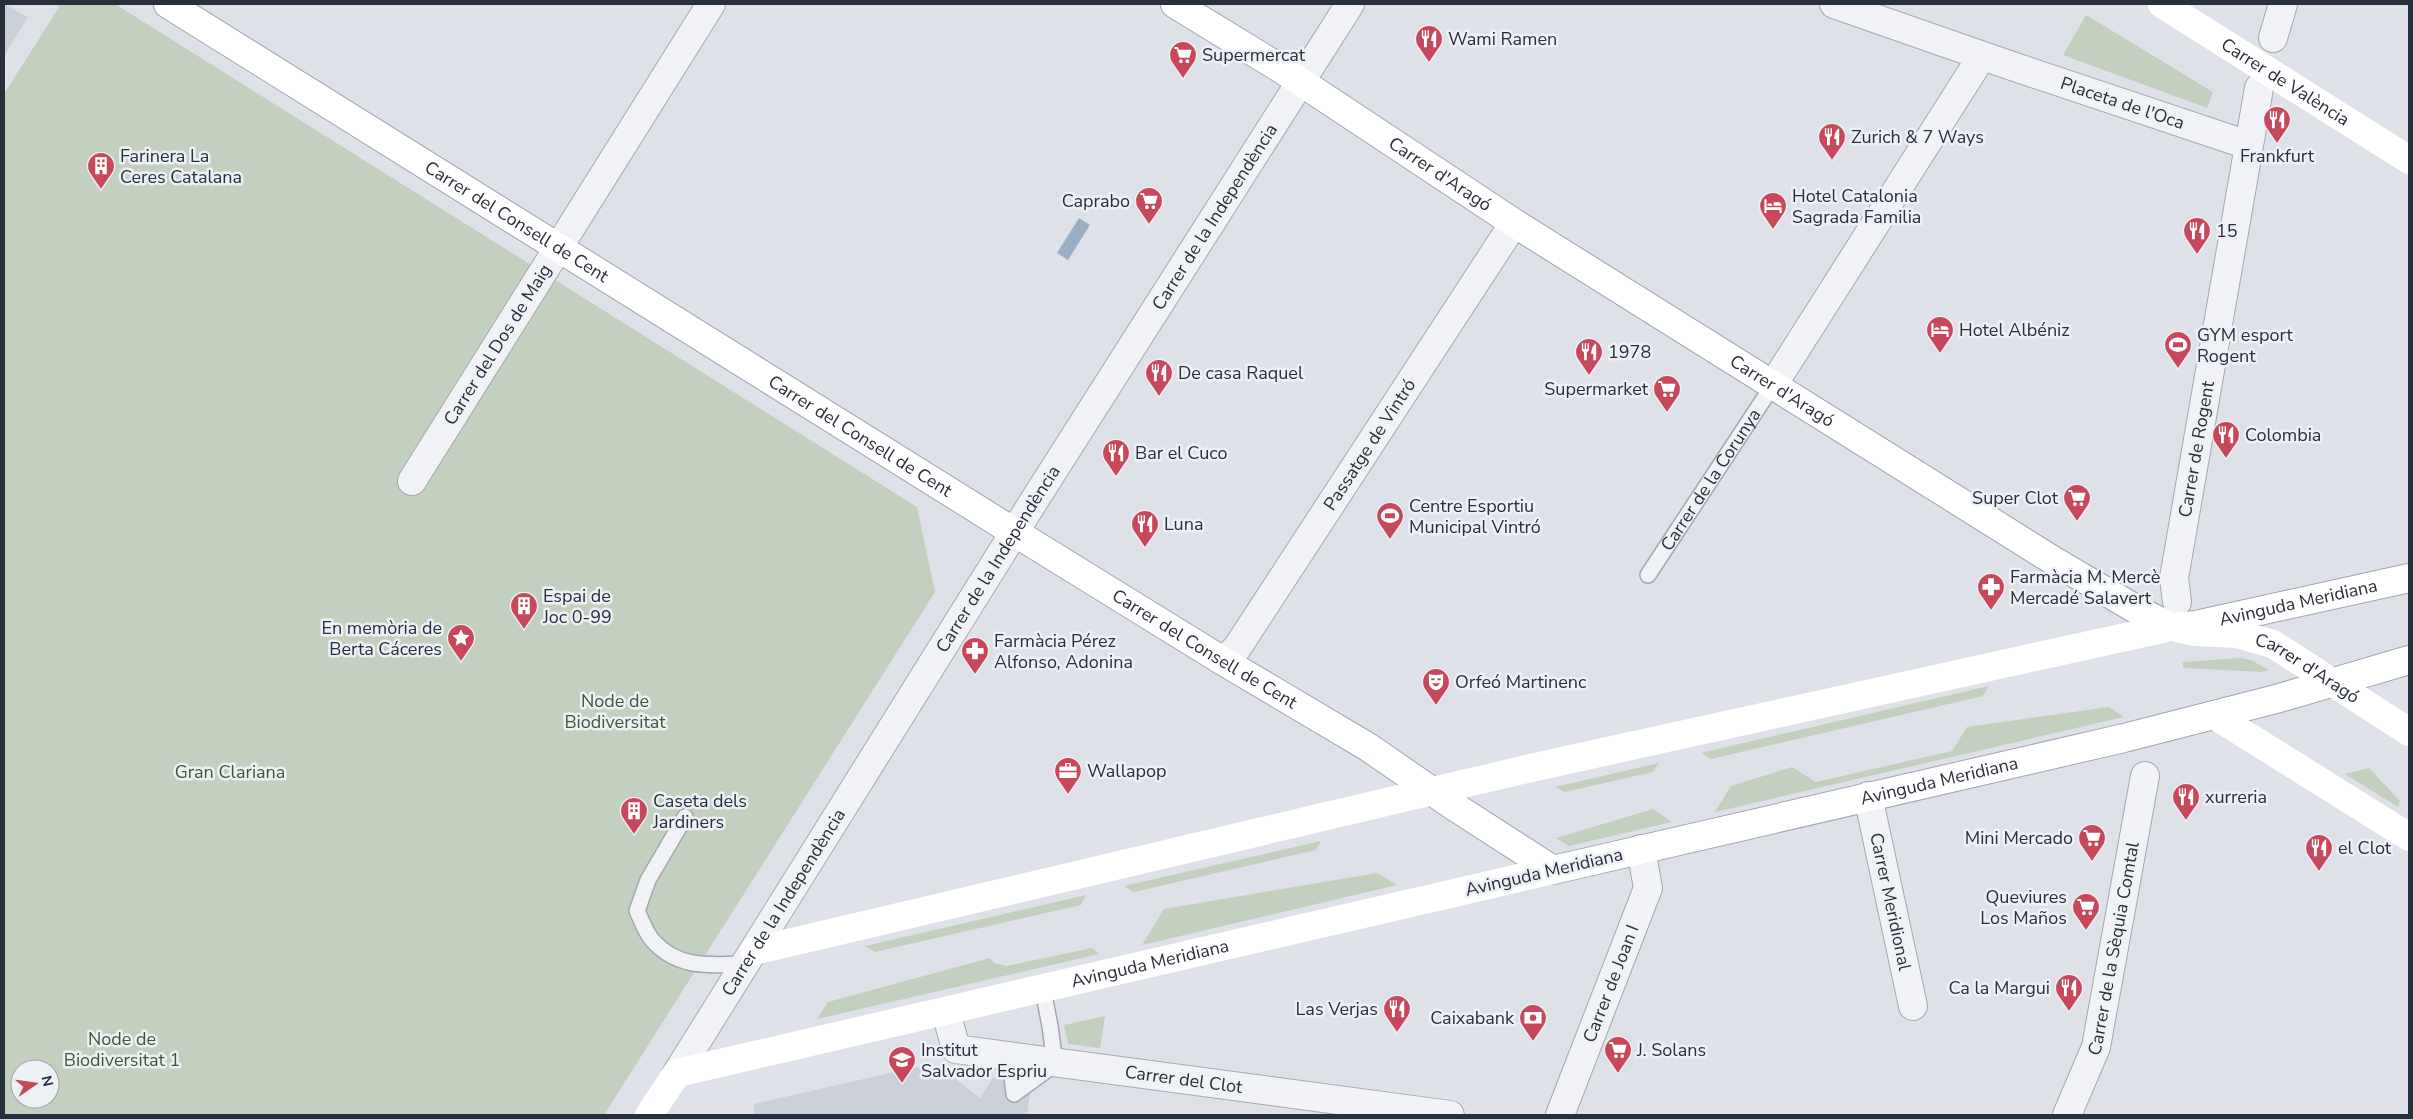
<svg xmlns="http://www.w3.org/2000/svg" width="2413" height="1119" viewBox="0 0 2413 1119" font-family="'Nunito Sans',sans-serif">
	<rect width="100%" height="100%" fill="#dee1e7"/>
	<path fill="#ccd0d8" d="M4,4L28,17L4,56Z
		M916,1067L944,1070L980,1098L993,1078L1027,1083L1031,1087L1027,1115H754V1104Z"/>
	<path fill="#c4d0bf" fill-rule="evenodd" d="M61,4H115L917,507L935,592L604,1115H4V94ZM20,1069H50V1099H20Z
		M2086,15L2213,92L2207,108L2063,55Z
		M2241,658L2251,660L2269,670L2262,672L2183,668V662Z
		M1989,686L1983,696L1711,759L1701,753Z
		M2109,707L2124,717L1715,812L1731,786L1792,767L1816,782L1952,751L1967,727Z
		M1659,763L1653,772L1565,792L1555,787Z
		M2369,768L2400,801L2398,807L2345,774Z
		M1653,809L1672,822L1569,846L1556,838Z
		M1321,841L1316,850L1134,892L1124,886Z
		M1377,873L1397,885L1142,945L1164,909Z
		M1086,895L1081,905L875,952L865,946Z
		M1092,948L1099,954L817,1019L828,1002L990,958L994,963L1007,966Z
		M1105,1016L1100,1048L1068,1044L1064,1025Z"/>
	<path fill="#9aafc5" d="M1079,218L1090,225L1068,260L1057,253Z"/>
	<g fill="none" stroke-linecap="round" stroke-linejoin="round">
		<defs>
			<g id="lane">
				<path id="s1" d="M1648,575L1773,385"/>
				<path d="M685,817L648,880L637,911C642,921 646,934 654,942C679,969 711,965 745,964"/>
				<path d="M1010,1058L1014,1094L1055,1064L1050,1026L1043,990"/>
			</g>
			<g id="street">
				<path id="s2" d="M1834,4L2006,64L2248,145"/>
				<path d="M2273,38L2283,4"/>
				<path d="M1773,385L1982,56"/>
				<path id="s3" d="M412,481L711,4"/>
				<path id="s4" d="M2177,602L2174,578L2259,88"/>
				<path id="s5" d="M1223,661L1237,648L1514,223"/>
				<path id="s6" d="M1868,796L1913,1006"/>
				<path id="s7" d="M946,1012L956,1049L1450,1115"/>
				<path id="s8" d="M677,1073L1032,504L1350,4"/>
				<path id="s9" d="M1560,1115L1648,888L1641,849"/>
				<path id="s10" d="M2067,1115L2096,1047L2145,776"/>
			</g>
			<g id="primary">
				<path id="s14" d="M168,4L1014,532L1223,661L1368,747L1452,805L1553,870L2124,738L2276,699L2409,660"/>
				<path id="s15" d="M1175,4L1283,70L1514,223L2054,561L2139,611L2171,627L2196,625L2409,578"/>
			</g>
		</defs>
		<use href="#lane" stroke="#a4a8b1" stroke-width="18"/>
		<use href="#street" stroke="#a4a8b1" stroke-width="30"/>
		<use href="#primary" stroke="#9ea6b2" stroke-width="30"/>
		<use href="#lane" stroke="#f0f2f5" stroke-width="15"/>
		<use href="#street" stroke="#f0f2f5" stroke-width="28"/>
		<g stroke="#fff" stroke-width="28">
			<path id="s11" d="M2162,4L2409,160"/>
			<path d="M2214,715L2409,837"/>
			<path id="s12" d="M754,951L1531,768L2171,627L2195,632L2237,634L2273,644L2409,732"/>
			<path id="s13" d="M649,1115L677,1073L1553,870"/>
		</g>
		<use href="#primary" stroke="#fff" stroke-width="28"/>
	</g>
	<defs>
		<symbol id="restaurant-pin" viewBox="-11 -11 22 30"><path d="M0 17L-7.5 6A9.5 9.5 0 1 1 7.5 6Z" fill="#c7485b" stroke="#edf0f4"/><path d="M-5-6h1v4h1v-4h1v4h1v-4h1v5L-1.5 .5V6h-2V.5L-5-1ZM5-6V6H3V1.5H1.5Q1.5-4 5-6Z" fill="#fff"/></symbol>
		<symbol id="supermarket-pin" viewBox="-11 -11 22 30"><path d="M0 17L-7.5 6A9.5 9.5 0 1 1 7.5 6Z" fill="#c7485b" stroke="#edf0f4"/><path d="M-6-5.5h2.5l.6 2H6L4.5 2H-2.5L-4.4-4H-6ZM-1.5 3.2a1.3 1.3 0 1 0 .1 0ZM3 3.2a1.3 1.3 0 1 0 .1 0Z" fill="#fff"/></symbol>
		<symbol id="building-pin" viewBox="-11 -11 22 30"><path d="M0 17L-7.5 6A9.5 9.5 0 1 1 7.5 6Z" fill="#c7485b" stroke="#edf0f4"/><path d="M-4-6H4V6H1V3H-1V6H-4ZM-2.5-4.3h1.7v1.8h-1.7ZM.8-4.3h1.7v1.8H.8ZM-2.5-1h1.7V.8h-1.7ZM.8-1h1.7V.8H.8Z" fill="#fff"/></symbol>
		<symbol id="hotel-pin" viewBox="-11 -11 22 30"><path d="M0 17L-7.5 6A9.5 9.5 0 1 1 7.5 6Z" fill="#c7485b" stroke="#edf0f4"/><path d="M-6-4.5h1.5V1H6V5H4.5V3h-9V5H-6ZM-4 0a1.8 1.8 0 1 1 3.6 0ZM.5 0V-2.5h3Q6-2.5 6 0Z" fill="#fff"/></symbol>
		<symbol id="stadium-pin" viewBox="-11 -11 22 30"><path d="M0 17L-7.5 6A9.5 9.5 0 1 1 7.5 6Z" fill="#c7485b" stroke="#edf0f4"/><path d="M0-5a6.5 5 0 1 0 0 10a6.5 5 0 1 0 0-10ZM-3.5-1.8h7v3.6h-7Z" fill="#fff"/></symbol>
		<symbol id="pharmacy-pin" viewBox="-11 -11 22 30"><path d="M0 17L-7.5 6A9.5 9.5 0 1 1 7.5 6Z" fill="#c7485b" stroke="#edf0f4"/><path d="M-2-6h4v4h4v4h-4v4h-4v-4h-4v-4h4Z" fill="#fff"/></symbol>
		<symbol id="sight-pin" viewBox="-11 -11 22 30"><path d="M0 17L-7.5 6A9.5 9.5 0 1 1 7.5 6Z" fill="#c7485b" stroke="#edf0f4"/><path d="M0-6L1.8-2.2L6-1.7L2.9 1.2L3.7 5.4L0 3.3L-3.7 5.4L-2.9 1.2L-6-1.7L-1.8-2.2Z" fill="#fff"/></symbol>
		<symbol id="theatre-pin" viewBox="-11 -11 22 30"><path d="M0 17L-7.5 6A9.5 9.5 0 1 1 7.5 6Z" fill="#c7485b" stroke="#edf0f4"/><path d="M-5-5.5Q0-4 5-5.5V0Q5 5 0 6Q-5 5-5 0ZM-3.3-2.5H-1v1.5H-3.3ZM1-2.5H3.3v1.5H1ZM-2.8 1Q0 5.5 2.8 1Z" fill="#fff"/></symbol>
		<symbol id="office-pin" viewBox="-11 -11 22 30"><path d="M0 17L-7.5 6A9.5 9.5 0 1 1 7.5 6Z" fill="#c7485b" stroke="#edf0f4"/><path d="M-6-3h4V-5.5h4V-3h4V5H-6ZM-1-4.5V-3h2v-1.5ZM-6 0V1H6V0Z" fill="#fff"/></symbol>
		<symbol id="bank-pin" viewBox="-11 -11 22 30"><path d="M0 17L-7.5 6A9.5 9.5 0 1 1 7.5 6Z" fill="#c7485b" stroke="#edf0f4"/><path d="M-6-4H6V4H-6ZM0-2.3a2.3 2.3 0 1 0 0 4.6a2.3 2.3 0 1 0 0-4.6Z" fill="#fff"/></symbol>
		<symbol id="school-pin" viewBox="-11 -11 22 30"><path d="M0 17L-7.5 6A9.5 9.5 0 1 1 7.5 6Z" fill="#c7485b" stroke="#edf0f4"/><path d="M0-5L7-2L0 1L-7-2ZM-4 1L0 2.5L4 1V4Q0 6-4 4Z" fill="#fff"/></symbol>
	</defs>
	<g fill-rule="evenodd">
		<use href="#restaurant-pin" x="1413" y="23" width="32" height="43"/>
		<use href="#supermarket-pin" x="1167" y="39" width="32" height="43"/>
		<use href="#restaurant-pin" x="2261" y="104" width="32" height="43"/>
		<use href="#restaurant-pin" x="1816" y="121" width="32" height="43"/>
		<use href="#building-pin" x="85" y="150" width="32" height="43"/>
		<use href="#supermarket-pin" x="1133" y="185" width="32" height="43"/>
		<use href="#hotel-pin" x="1757" y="190" width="32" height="43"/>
		<use href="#restaurant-pin" x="2181" y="215" width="32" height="43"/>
		<use href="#hotel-pin" x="1924" y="314" width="32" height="43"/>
		<use href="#stadium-pin" x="2162" y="329" width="32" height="43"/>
		<use href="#restaurant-pin" x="1573" y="336" width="32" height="43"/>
		<use href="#restaurant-pin" x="1143" y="357" width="32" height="43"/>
		<use href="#supermarket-pin" x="1651" y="373" width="32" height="43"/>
		<use href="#restaurant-pin" x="2210" y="419" width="32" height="43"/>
		<use href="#restaurant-pin" x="1100" y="437" width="32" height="43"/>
		<use href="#supermarket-pin" x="2061" y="482" width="32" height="43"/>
		<use href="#stadium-pin" x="1374" y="500" width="32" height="43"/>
		<use href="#restaurant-pin" x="1129" y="508" width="32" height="43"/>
		<use href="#pharmacy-pin" x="1975" y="571" width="32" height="43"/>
		<use href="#building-pin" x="508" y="590" width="32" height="43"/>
		<use href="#sight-pin" x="445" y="622" width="32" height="43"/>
		<use href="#pharmacy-pin" x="959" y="635" width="32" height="43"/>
		<use href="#theatre-pin" x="1420" y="666" width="32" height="43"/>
		<use href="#office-pin" x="1052" y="755" width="32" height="43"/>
		<use href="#restaurant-pin" x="2170" y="781" width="32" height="43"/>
		<use href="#building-pin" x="618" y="795" width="32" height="43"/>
		<use href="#supermarket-pin" x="2076" y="822" width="32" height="43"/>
		<use href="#restaurant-pin" x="2303" y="832" width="32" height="43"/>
		<use href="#supermarket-pin" x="2070" y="891" width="32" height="43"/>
		<use href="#restaurant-pin" x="2053" y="972" width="32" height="43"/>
		<use href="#restaurant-pin" x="1381" y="993" width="32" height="43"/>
		<use href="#bank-pin" x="1517" y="1002" width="32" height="43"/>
		<use href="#supermarket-pin" x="1602" y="1034" width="32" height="43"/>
		<use href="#school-pin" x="886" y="1044" width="32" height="43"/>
	</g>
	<g text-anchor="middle" stroke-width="5" stroke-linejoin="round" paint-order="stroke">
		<g font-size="18" fill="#282f3d" stroke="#edf0f4" text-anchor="start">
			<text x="1448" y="45">Wami Ramen</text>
			<text x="1202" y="61">Supermercat</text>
			<text x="1851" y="143">Zurich &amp; 7 Ways</text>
			<text x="120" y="162">Farinera La<tspan x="120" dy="21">Ceres Catalana</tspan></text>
			<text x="2277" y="162" text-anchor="middle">Frankfurt</text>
			<text x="1792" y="202">Hotel Catalonia<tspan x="1792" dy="21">Sagrada Familia</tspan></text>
			<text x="1130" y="207" text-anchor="end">Caprabo</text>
			<text x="2216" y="237">15</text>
			<text x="1959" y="336">Hotel Albéniz</text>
			<text x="2197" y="341">GYM esport<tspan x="2197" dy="21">Rogent</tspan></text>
			<text x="1608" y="358">1978</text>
			<text x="1178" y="379">De casa Raquel</text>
			<text x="1648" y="395" text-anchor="end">Supermarket</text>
			<text x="2245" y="441">Colombia</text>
			<text x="1135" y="459">Bar el Cuco</text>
			<text x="2058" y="504" text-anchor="end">Super Clot</text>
			<text x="1409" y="512">Centre Esportiu<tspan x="1409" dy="21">Municipal Vintró</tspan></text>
			<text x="1164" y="530">Luna</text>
			<text x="2010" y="583">Farmàcia M. Mercè<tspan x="2010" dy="21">Mercadé Salavert</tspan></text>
			<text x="543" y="602">Espai de<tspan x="543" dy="21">Joc 0-99</tspan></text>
			<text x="442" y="634" text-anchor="end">En memòria de<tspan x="442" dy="21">Berta Cáceres</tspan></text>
			<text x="994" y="647">Farmàcia Pérez<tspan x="994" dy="21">Alfonso, Adonina</tspan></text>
			<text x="1455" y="688">Orfeó Martinenc</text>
			<text x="1087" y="777">Wallapop</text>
			<text x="2205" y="803">xurreria</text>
			<text x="653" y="807">Caseta dels<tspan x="653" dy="21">Jardiners</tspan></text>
			<text x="2073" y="844" text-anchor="end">Mini Mercado</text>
			<text x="2338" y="854">el Clot</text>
			<text x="2067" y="903" text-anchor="end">Queviures<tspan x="2067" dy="21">Los Maños</tspan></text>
			<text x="2050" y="994" text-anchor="end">Ca la Margui</text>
			<text x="1378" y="1015" text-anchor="end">Las Verjas</text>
			<text x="1514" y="1024" text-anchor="end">Caixabank</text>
			<text x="921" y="1056">Institut<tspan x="921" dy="21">Salvador Espriu</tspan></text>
			<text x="1637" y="1056">J. Solans</text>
		</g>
		<g font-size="18" fill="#282f3d" stroke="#edf0f4">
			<text dy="6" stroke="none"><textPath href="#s11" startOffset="146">Carrer de València</textPath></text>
			<text dy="6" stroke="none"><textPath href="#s2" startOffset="305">Placeta de l'Oca</textPath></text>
			<text dy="6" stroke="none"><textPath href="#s15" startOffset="315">Carrer d'Aragó</textPath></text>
			<text dy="6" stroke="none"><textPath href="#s8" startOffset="1011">Carrer de la Independència</textPath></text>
			<text dy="6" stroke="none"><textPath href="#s14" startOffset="411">Carrer del Consell de Cent</textPath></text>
			<text dy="6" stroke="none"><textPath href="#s3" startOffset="161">Carrer del Dos de Maig</textPath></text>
			<text dy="6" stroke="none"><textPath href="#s15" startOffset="720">Carrer d'Aragó</textPath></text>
			<text dy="6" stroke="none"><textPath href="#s14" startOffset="816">Carrer del Consell de Cent</textPath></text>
			<text dy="6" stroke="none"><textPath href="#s5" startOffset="262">Passatge de Vintró</textPath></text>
			<text dy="6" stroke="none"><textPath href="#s4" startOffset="155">Carrer de Rogent</textPath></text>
			<text dy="6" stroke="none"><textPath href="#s1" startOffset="114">Carrer de la Corunya</textPath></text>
			<text dy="6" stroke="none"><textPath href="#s8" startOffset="606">Carrer de la Independència</textPath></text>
			<text dy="6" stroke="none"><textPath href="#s15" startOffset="1305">Avinguda Meridiana</textPath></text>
			<text dy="6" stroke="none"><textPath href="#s14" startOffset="1221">Carrer del Consell de Cent</textPath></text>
			<text dy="6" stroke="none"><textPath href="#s12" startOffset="1599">Carrer d'Aragó</textPath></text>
			<text dy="6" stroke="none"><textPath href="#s14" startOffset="2030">Avinguda Meridiana</textPath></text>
			<text transform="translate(1544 872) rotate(-13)" y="6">Avinguda Meridiana</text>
			<text dy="6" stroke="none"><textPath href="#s6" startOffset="108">Carrer Meridional</textPath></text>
			<text dy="6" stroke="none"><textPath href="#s8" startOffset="201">Carrer de la Independència</textPath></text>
			<text dy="6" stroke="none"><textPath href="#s10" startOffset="174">Carrer de la Sèquia Comtal</textPath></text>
			<text dy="6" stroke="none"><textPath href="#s13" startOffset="536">Avinguda Meridiana</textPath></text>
			<text dy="6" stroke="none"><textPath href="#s9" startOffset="141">Carrer de Joan I</textPath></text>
			<text dy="6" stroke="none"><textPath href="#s7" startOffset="268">Carrer del Clot</textPath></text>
		</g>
		<g font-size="18" fill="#3c5836" stroke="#edf0f4">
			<text x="615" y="707">Node de<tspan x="615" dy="21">Biodiversitat</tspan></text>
			<text x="230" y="778">Gran Clariana</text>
			<text x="122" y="1045">Node de<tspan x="122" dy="21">Biodiversitat 1</tspan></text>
		</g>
	</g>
	<rect width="2413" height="1119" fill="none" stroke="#282f3d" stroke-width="10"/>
	<g transform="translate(35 1084) rotate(77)"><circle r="24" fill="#edf0f4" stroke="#9ea3ab"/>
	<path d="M0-4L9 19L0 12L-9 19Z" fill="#c7485b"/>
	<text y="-8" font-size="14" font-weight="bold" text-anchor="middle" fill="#282f3d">N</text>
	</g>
</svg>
